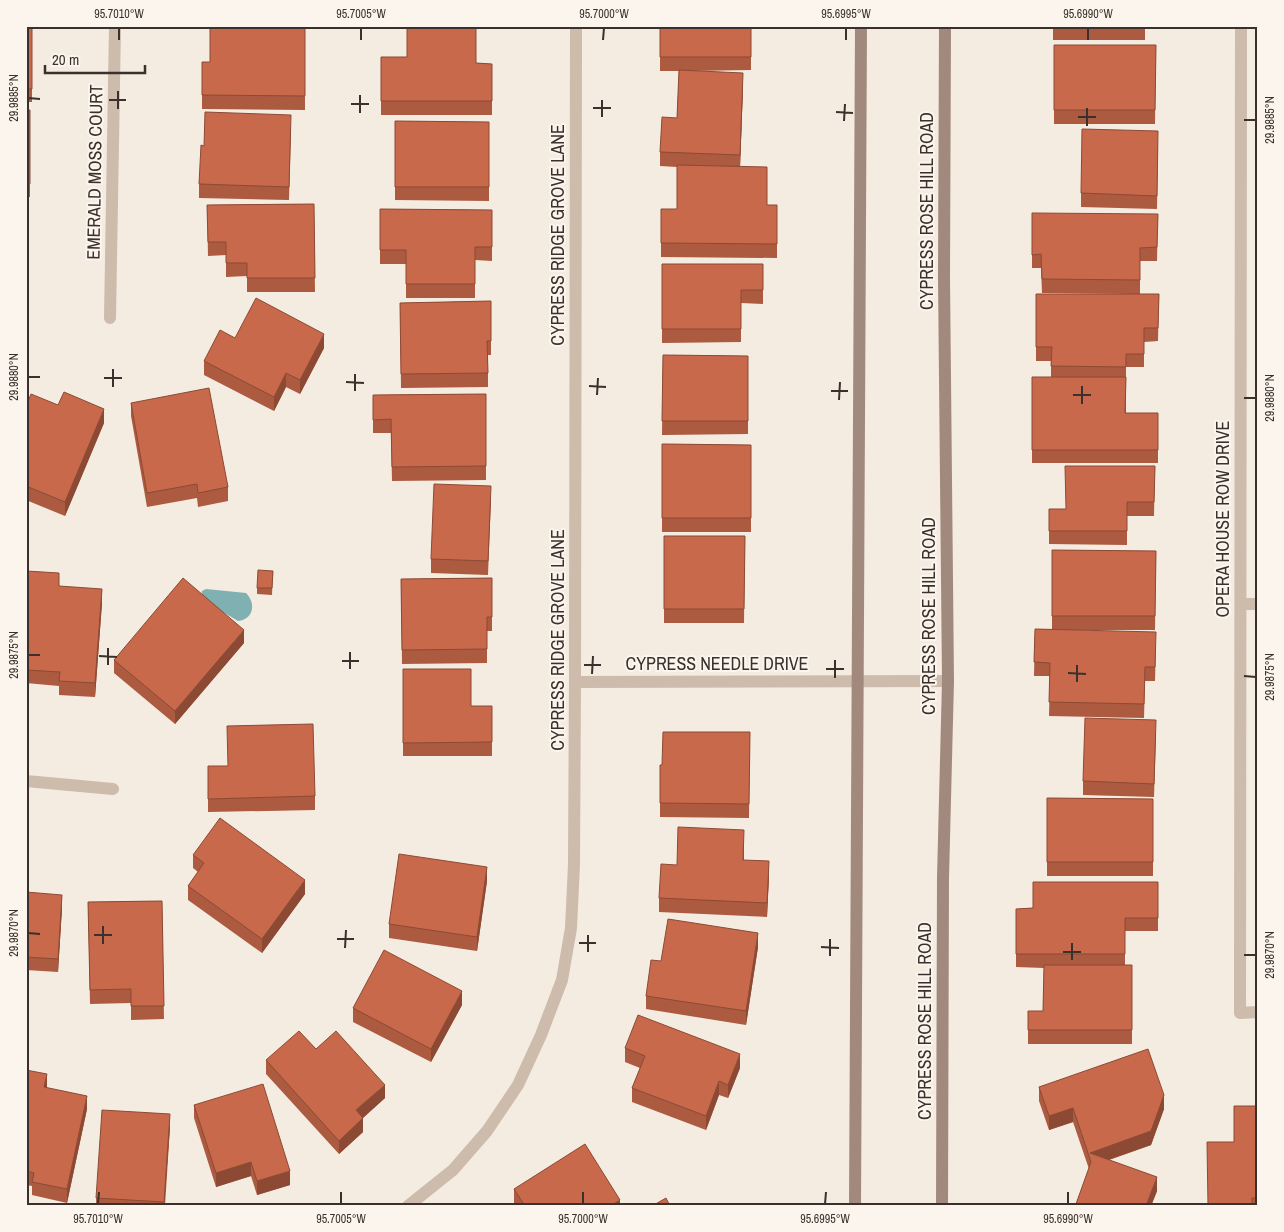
<svg xmlns="http://www.w3.org/2000/svg" width="1284" height="1232" viewBox="0 0 1284 1232" font-family="'Archivo Narrow',sans-serif">
	<rect width="100%" height="100%" fill="#f4ebe1"/>
	<path fill="#7fb0b2" d="M206,589L246,593C256,603 254,619 238,621L201,599L202,591Z"/>
	<g fill="none" stroke-linecap="round" stroke-linejoin="round">
		<path stroke="#cdbbac" stroke-width="12" d="M1241,26L1240,1013L1258,1012
			M110,318L115,26
			M1241,604H1258
			M575,682L948,681
			M26,781L113,789
			M408,1206L453,1170L487,1131L518,1085L541,1035L562,980L571,928L574,864L575,682L576,26"/>
		<path stroke="#a18a7d" stroke-width="12" d="M855,1206L861,26
			M942,1206L943,878L948,681L944,277L945,26"/>
	</g>
	<path fill="#ac5a40" d="M26,26H32V102H26Z
		M305,26V110L202,109V62H210Z
		M660,26H751V70L690,71L743,86L740,166L767,205H777V258L661,257V209H677V167L660,166V152L677,118L679,71H660Z
		M1053,26H1145V40H1053Z
		M1054,45H1156L1155,124H1054Z
		M381,57L476,63L492,64V115H381Z
		M26,110H30V197H26Z
		M395,121L489,122V201L395,200Z
		M291,129L289,200L199,198V184L204,146Z
		M1158,145L1157,209L1081,207V193Z
		M314,204L315,292H247V276L226,277V255L208,256L207,205Z
		M380,209L492,210V261L475,260V298H406V264H380Z
		M1158,214L1157,261H1140V294H1159L1158,341L1144,342V367H1126V413H1158V463H1032V377H1051V361H1036V294H1133L1042,293L1041,268H1032V255Z
		M662,264H763V304L741,303V342L662,343Z
		M491,301V355H488V387L401,388L400,303Z
		M235,338L324,348L300,394L286,387L274,411L204,375V361Z
		M663,355L748,356V434L662,435Z
		M486,394V480L392,481L391,433H373V395Z
		M131,403L228,487V501L198,507L197,498L147,507L131,416Z
		M58,405L104,423L65,516L26,500V406Z
		M662,444L751,445V532H662Z
		M1155,466L1154,516H1127V545L1049,544V509H1066Z
		M491,499L488,575L431,573V559Z
		M664,536H745L744,623H664Z
		M1052,550L1156,551L1155,630H1063L1156,646L1155,681H1145L1144,718L1049,716L1050,676H1034L1035,629H1052Z
		M26,571L59,586L102,603L95,697L59,695V686L26,683Z
		M273,571L272,595L257,594V588Z
		M492,578V631H487V663L402,664L401,579Z
		M244,643L175,724L114,673V660Z
		M403,669L471,706H492V756H403Z
		M750,732L749,818L660,817V765H662Z
		M1156,734L1154,797L1083,795V781Z
		M208,766L315,796V810L208,812Z
		M1047,798L1153,799V876H1047Z
		M744,844V860L769,875L767,917L659,912V898L677,865Z
		M193,855L305,894L262,953L188,900V886L198,872L193,868Z
		M487,881L477,951L389,938V924Z
		M1158,882V931H1125V965H1132V1044H1028V1011H1043L1044,968L1016,967V909L1033,908Z
		M26,892L62,908L58,972L26,970Z
		M162,901L164,1019L131,1020V1003L90,1004L88,902Z
		M758,947L746,1025L646,1009V996L661,961Z
		M462,1005L431,1062L353,1022V1008Z
		M625,1048L740,1068L728,1098L719,1095L706,1130L632,1102V1088L640,1068L625,1062Z
		M316,1049L385,1098L363,1118V1132L339,1154L266,1074V1060Z
		M26,1070L47,1088L87,1109L67,1203L32,1195V1186L26,1185Z
		M1039,1087L1164,1109L1151,1145L1109,1160L1157,1191L1151,1206H1076V1204L1089,1169L1073,1122L1049,1130L1039,1101Z
		M194,1105L290,1185L257,1195L251,1176L216,1187L194,1118Z
		M1258,1106V1206H1208L1234,1142Z
		M170,1127L165,1206H96V1198Z
		M514,1189L620,1206H516L514,1203Z"/>
	<path fill="#8c4a34" d="M743,73V86L740,169V155Z
		M324,334V348L300,394V380Z
		M286,373V387L274,411V397Z
		M104,409V423L65,516V502Z
		M102,589V603L95,697V683Z
		M244,630V643L175,724V711Z
		M769,861V875L767,917V903Z
		M487,867V881L477,951V937Z
		M305,880V894L262,953V939Z
		M62,895V908L58,972V959Z
		M758,933V947L746,1025V1011Z
		M462,991V1005L431,1062V1049Z
		M740,1054V1068L728,1098V1085Z
		M47,1074V1087H44Z
		M719,1081V1095L706,1130V1116Z
		M385,1085V1098L356,1124V1110Z
		M1164,1095V1109L1151,1145L1091,1166L1090,1153Z
		M87,1096V1109L67,1203V1189Z
		M1073,1108V1122L1049,1130V1116Z
		M170,1114V1127L164,1206Z
		M363,1118V1132L339,1154V1141Z
		M251,1162V1176L216,1187V1173Z
		M290,1171V1185L257,1195V1181Z
		M1157,1177V1191L1151,1206H1146Z
		M620,1200V1206H610Z"/>
	<path fill="#c8694b" stroke="#8c4a34" d="M26,26H32V89H26Z
		M210,26H305V96L202,95V62H210Z
		M407,26H476V63L492,64V101H381V57H407Z
		M660,26H751V57H660Z
		M1054,45H1156L1155,110H1054Z
		M679,70L743,73L740,155L660,152L662,117L677,118Z
		M26,110H30V184H26Z
		M205,112L291,115L289,187L199,184L201,145L204,146Z
		M395,121L489,122V187H395Z
		M1082,129L1158,131L1157,196L1081,193Z
		M677,165L767,167V205H777V244L661,243V209H677Z
		M314,204L315,278H247V263H226V242H208L207,205Z
		M380,209L492,210V247H475V284H406V250H380Z
		M1032,213L1158,214L1157,247L1140,248V280L1042,279L1041,254L1032,255Z
		M662,264H763V290H741V329H662Z
		M1036,294H1159L1158,328H1144V354H1126V367L1051,366L1052,347H1036Z
		M256,298L324,334L300,380L286,373L274,397L204,361L220,330L235,338Z
		M491,301V341H487L488,373L401,374L400,303Z
		M663,355L748,356V421H662Z
		M1032,377H1126L1125,413H1158V450H1032Z
		M209,388L228,487L198,493L197,484L147,493L131,403Z
		M64,392L104,409L65,502L26,486V406L31,394L58,405Z
		M486,394V466L392,467L391,419L373,420V395Z
		M662,444L751,445V518H662Z
		M1065,466H1155L1154,502H1127V531H1049V509H1066Z
		M434,484L491,486L488,561L431,559Z
		M664,536H745L744,609H664Z
		M1052,550L1156,551L1155,616H1052Z
		M258,570L273,571L272,588H257Z
		M26,571L59,573V586L102,589L95,683L59,681L60,672L26,670Z
		M183,578L244,630L175,711L114,660Z
		M492,578V617H487V649L402,650L401,579Z
		M1035,629L1156,632L1155,667H1145L1144,704L1049,702L1050,663L1034,662Z
		M403,669H471V706H492V742L403,743Z
		M1085,718L1156,720L1154,784L1083,781Z
		M313,724L315,796L208,799V766H228L227,726Z
		M663,732H750L749,804L660,803V765H662Z
		M1047,798L1153,799V862H1047Z
		M220,818L305,880L262,939L188,886L204,863L193,855Z
		M678,827L744,830L743,860L769,861L767,903L659,898L661,864L677,865Z
		M399,854L487,867L477,937L389,924Z
		M1033,882H1158V918H1125V954H1016V909L1033,908Z
		M26,892L62,895L58,959L26,957Z
		M162,901L164,1006H131V989L90,990L88,902Z
		M668,919L758,933L746,1011L646,996L651,960L661,961Z
		M384,950L462,991L431,1049L353,1008Z
		M1044,965H1132V1030H1028V1011H1043Z
		M638,1015L740,1054L728,1085L719,1081L706,1116L632,1088L645,1056L625,1048Z
		M299,1031L316,1049L336,1031L385,1085L356,1110L363,1118L339,1141L266,1060Z
		M1148,1049L1164,1095L1151,1131L1090,1153L1157,1177L1146,1206H1082L1076,1204L1091,1162L1073,1108L1049,1116L1039,1087Z
		M26,1070L47,1074L44,1087L87,1096L67,1189L32,1182L34,1173L26,1171Z
		M263,1084L290,1171L257,1181L251,1162L216,1173L194,1105Z
		M1234,1106H1258V1198H1252V1206H1208L1207,1142H1234Z
		M102,1110L170,1114L164,1202L96,1198Z
		M585,1144L620,1200L610,1206H525L514,1189Z
		M666,1198L670,1206H652Z"/>
	<path fill="none" stroke="#3b302b" stroke-width="2" d="M119,40V28M361,40V28M603,40L604,28M846,40V28M1088,40V28M28,98L40,99M109,100H126M351,104H369M593,108H611M118,109V91M836,112L853,113M360,113V95M602,117V100M1078,117H1096M1244,120H1256M844,121L845,104M1087,126V108M28,377H40M104,378H122M346,382L364,383M589,386L606,387M113,387V369M355,391V374M831,391H848M597,395L598,378M1073,395H1091M1244,398H1256M839,400L840,382M1082,404V386M28,655H40M99,656L117,657M342,661H359M108,665V648M584,665H601M350,669V652M826,669H844M1068,673L1086,674M592,674L593,656M1244,676L1256,677M835,678V660M1077,682V665M28,933L40,934M94,935H112M337,939H354M579,943H596M103,944V926M821,947L839,948M345,948L346,930M588,952V935M1063,952H1081M1244,955H1256M830,956V939M1072,960V943M98,1204L99,1192M341,1204V1192M583,1204V1192M825,1204L826,1192M1068,1204V1192"/>
	<g text-anchor="middle" stroke-width="4" stroke-linejoin="round" paint-order="stroke">
		<g font-size="18" fill="#3b302b" stroke="#fbf5ee">
			<text transform="translate(95 172) rotate(-89)" y="6">EMERALD MOSS COURT</text>
			<text transform="translate(927 211) rotate(-90)" y="6">CYPRESS ROSE HILL ROAD</text>
			<text transform="translate(558 235) rotate(-90)" y="6">CYPRESS RIDGE GROVE LANE</text>
			<text transform="translate(1223 519) rotate(-90)" y="6">OPERA HOUSE ROW DRIVE</text>
			<text transform="translate(929 616) rotate(-90)" y="6">CYPRESS ROSE HILL ROAD</text>
			<text transform="translate(558 640) rotate(-90)" y="6">CYPRESS RIDGE GROVE LANE</text>
			<text x="717" y="670">CYPRESS NEEDLE DRIVE</text>
			<text transform="translate(925 1021) rotate(-90)" y="6">CYPRESS ROSE HILL ROAD</text>
		</g>
	</g>
	<rect width="1284" height="1232" fill="none" stroke="#fbf5ee" stroke-width="55"/>
	<path d="M45 65v8h100v-8" fill="none" stroke="#3b302b" stroke-width="2.5"/>
	<text x="52" y="65" font-size="15" fill="#3b302b" stroke="#fbf5ee" stroke-width="4" paint-order="stroke">20 m</text>
	<rect x="28" y="28" width="1228" height="1176" fill="none" stroke="#3b302b" stroke-width="2"/>
	<g font-size="12" text-anchor="middle" fill="#3b302b">
		<text x="119" y="18">95.7010°W</text>
		<text x="361" y="18">95.7005°W</text>
		<text x="604" y="18">95.7000°W</text>
		<text x="846" y="18">95.6995°W</text>
		<text x="1088" y="18">95.6990°W</text>
		<text transform="translate(14 98) rotate(-90)" y="4">29.9885°N</text>
		<text transform="translate(1270 120) rotate(-90)" y="4">29.9885°N</text>
		<text transform="translate(14 377) rotate(-90)" y="4">29.9880°N</text>
		<text transform="translate(1270 398) rotate(-90)" y="4">29.9880°N</text>
		<text transform="translate(14 655) rotate(-90)" y="4">29.9875°N</text>
		<text transform="translate(1270 677) rotate(-90)" y="4">29.9875°N</text>
		<text transform="translate(14 933) rotate(-90)" y="4">29.9870°N</text>
		<text transform="translate(1270 955) rotate(-90)" y="4">29.9870°N</text>
		<text x="98" y="1223">95.7010°W</text>
		<text x="341" y="1223">95.7005°W</text>
		<text x="583" y="1223">95.7000°W</text>
		<text x="825" y="1223">95.6995°W</text>
		<text x="1068" y="1223">95.6990°W</text>
	</g>
</svg>
